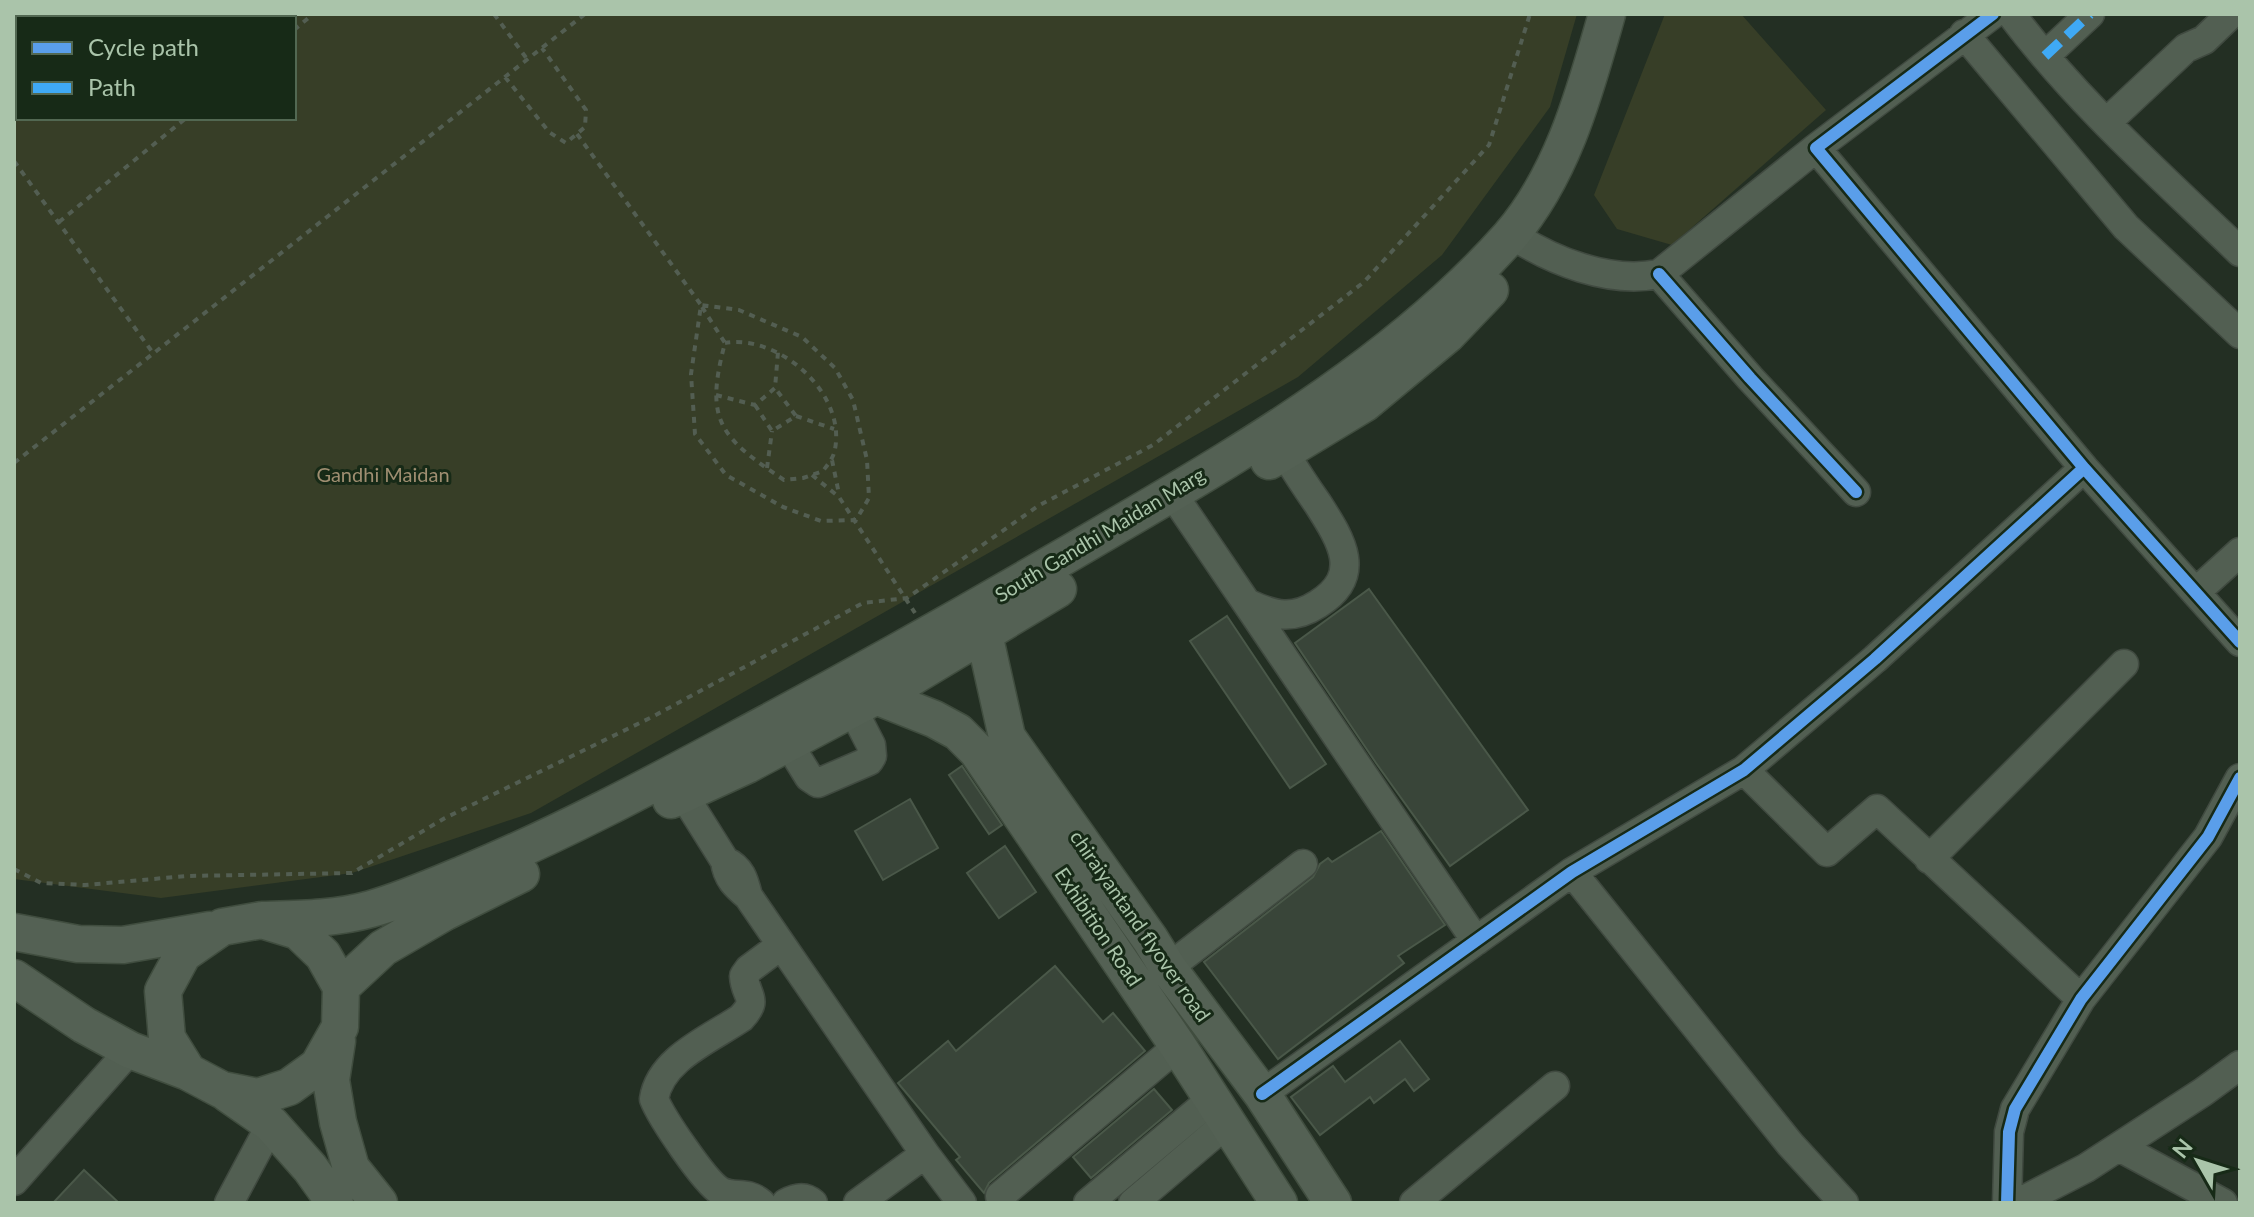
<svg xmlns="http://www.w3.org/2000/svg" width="2254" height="1217" viewBox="0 0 2254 1217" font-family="Lato,sans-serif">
	<rect width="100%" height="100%" fill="#232f23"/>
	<path fill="#373e27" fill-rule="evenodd" d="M14,14H1577L1550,107L1442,255L1298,377L531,813L352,873L161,898L14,879ZM18,18H294V118H18Z
		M1665,14H1741L1826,110L1672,245L1617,229L1594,195Z"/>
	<path fill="#394539" stroke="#4a5849" stroke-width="2" d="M1369,589L1528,810L1450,866L1376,763L1295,643Z
		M1227,616L1326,764L1290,788L1190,641Z
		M962,766L1002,825L989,834L949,775Z
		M910,799L938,848L883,880L855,831Z
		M1381,831L1445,925L1398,956L1404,963L1278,1059L1204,962L1313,877L1320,864L1328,858L1332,862Z
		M1005,846L1036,892L999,918L967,873Z
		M1055,966L1103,1022L1113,1013L1145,1051L989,1183L984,1193L956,1160L960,1157L898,1083L948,1041L956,1051Z
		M1400,1041L1429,1079L1414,1091L1405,1079L1374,1103L1370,1097L1320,1135L1291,1097L1333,1066L1345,1082Z
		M1154,1089L1172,1110L1091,1178L1073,1157Z
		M84,1170L119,1203H53Z"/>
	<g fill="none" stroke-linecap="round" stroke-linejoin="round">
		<defs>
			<path id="minor" d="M1993,14L1816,148L2084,468
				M2011,14C2077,102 2161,176 2240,252
				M1964,34L2126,227L2240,334
				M2045,56L2090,14
				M2107,122L2186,48L2204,40L2231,14
				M1511,234C1552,261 1609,284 1659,274L1816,148
				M1659,274L1750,378L1856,492
				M1172,493L1476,941
				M2197,591L2240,552
				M1249,604C1275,616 1293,620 1318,604C1364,575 1341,540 1318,504C1306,487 1295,470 1284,452
				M788,743L809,777L818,783L869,761L872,756L871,745L852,708
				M1744,770L1827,852L1877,809L2081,999
				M683,794L725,861
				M1929,859L2124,664
				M1572,872L1790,1144L1844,1203
				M748,896C744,880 741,868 725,861C727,878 736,886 748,896L925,1154L962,1203
				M1168,968L1303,864
				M1262,1094L1572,872L1744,770L1875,659L2084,468L2240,642
				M2119,1147L2223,1203
				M14,1181L130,1050
				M1000,1196L1178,1046
				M229,1203L271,1124
				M761,1203C746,1190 735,1199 720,1191C704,1181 661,1117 654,1099C660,1059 710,1039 741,1018C760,998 745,997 744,976L749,969L780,946
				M786,1203C795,1198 804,1195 813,1203
				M858,1203L925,1154
				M1088,1203L1212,1099
				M1133,1203L1227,1123
				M1414,1203L1555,1086
				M2007,1203L2009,1132L2015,1109L2081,999L2208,837L2240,778
				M2018,1203L2086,1168L2203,1092L2240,1065"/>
			<path id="major" d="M1269,461L1365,403L1447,335L1490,290
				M961,635L984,634L1007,737L1150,939L1168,968L1262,1094L1333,1203
				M876,696L934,719L958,732L977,751L1178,1046L1279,1203
				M671,800L747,765L912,677L1058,589
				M262,920C299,919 335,919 371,909C403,900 435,886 466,873C570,830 670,775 769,722C888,658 1006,591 1123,522C1260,442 1402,357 1509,237C1563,175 1585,91 1607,14
				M262,920L298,931L323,955L341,987L340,1027L318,1066L289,1087L258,1097L222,1090L188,1072L167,1038L163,991L183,954L222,927Z
				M14,932L78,944L123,945L210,930
				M14,978L84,1025L130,1050L188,1072
				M341,987L383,948L445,912L521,874
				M337,1041L331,1080L338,1122L351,1168L379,1203
				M228,1094L271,1124L310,1168L335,1203"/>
		</defs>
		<use href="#minor" stroke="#404a40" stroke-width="31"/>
		<use href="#major" stroke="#404d3f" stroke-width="39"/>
		<path stroke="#535e52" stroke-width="4" stroke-dasharray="6 6" stroke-linecap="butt" d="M494,14L527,59
			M14,15L15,14
			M294,30L313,14
			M505,77L549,132L566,143L585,127L586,110L542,48
			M577,134L701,305L691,374L695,434L726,475L783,507L821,521L856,520L869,498L867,460L853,400L835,368L802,337L739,310L701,305
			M14,161L153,353
			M59,222L186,118
			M702,307L725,343C704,421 720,437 784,480L803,478L823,471C828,464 834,457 835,449C846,392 778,334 725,343
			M716,395L755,405L775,388L778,352
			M755,405L772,431L796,416L775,388
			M796,416L834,429
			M832,460L839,494
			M14,463L585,14
			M767,468L772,431
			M812,475L839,497L915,613
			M14,869L41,883L85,885L187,876L352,873L445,818L652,717L863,603L907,598L1038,506L1153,445L1364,282L1489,145L1530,14"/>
		<use href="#minor" stroke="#525f52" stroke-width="28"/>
		<use href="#major" stroke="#546154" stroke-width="36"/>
		<path stroke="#3fa9f5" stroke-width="10" stroke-dasharray="20 10" stroke-linecap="butt" d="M2045,56L2090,14"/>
		<defs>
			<path id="cycleway" d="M1993,14L1816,148L2084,468
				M1659,274L1750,378L1856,492
				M1262,1094L1572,872L1744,770L1875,659L2084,468L2240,642
				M2007,1203L2009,1132L2015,1109L2081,999L2208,837L2240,778"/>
		</defs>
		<use href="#cycleway" stroke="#172a17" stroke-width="17"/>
		<use href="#cycleway" stroke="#5a9eea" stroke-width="12"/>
	</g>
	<g text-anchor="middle" stroke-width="6" stroke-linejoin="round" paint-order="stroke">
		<g font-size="20" fill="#9f8e71" stroke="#172a17">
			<text x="383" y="482">Gandhi Maidan</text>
		</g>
		<g font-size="20" fill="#aac4aa" stroke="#172a17">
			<text transform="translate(1100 535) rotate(-31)" y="7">South Gandhi Maidan Marg</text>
			<text transform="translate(1140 926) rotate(55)" y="7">chiraiyantand flyover road</text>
			<text transform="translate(1098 927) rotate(56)" y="7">Exhibition Road</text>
		</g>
	</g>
	<rect width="2254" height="1217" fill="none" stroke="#aac4aa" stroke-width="32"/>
	<rect x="16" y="16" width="280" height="104" fill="#172a17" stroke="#526852" stroke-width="2"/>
	<rect x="32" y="42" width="40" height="12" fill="#5a9eea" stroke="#526852" stroke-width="2"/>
	<text x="88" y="56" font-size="24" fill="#aac4aa">Cycle path</text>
	<rect x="32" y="82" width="40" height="12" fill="#3fa9f5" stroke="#526852" stroke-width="2"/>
	<text x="88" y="96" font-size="24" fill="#aac4aa">Path</text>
	<g transform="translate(2198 1161) rotate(309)" stroke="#172a17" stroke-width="6" paint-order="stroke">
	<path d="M0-6L14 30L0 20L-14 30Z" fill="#aac4aa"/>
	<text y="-12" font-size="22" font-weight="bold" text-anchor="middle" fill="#aac4aa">N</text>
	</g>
</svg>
